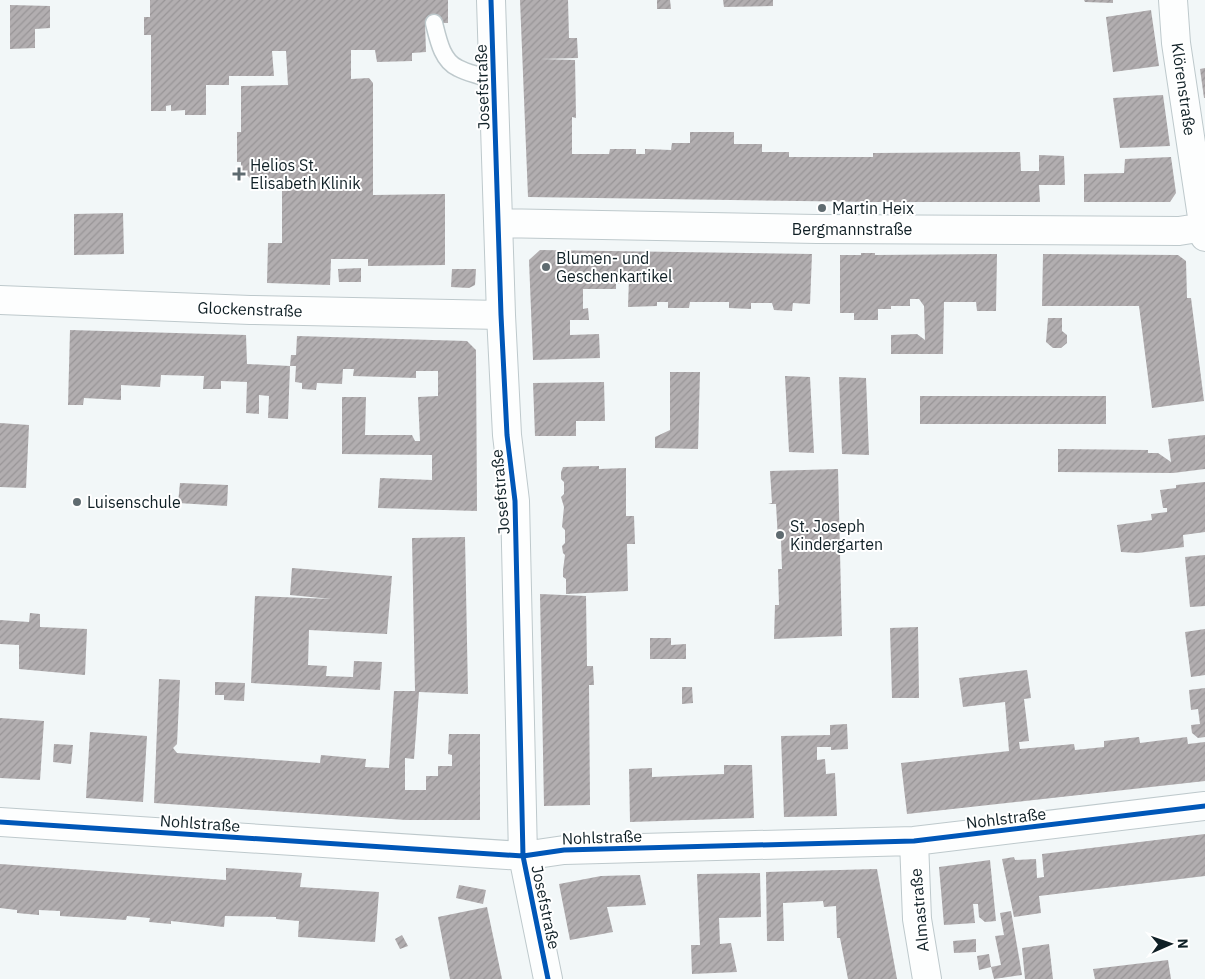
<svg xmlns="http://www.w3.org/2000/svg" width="1205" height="979" viewBox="0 0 1205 979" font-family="'IBM Plex Sans',sans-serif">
	<defs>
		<pattern id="building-hatch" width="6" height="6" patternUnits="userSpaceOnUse" patternTransform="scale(1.25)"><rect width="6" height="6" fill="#b2aeb0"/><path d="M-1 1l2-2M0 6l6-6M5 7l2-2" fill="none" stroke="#989597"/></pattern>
	</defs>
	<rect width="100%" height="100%" fill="#f2f7f8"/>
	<path fill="url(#building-hatch)" d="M150,0H448V23H425L426,52L412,53V61L377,62L375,50H351V79L369,78L373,83V195L445,194V265L368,266V259H331L330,285L267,283L268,243H282V190H255V184L248,176H241V162H237V132H241V86L288,85L286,51H272L274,76H229V85H206V115H185V110L171,111V105L166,106V111H151V35H144V17H150Z
		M520,0H568L569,38H577L578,58L541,59L575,60L576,118L572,117V154H609L610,149H636V154H645V149L671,150L672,143H690V132H734V144H762V152H789V157H873V153L1020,152L1021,171H1039V155L1064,156L1065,185H1039L1040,202H873L528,197Z
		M657,0H670L671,9H657Z
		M723,0H773V6L724,7Z
		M1084,0H1113V3L1085,2Z
		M10,5L50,6V28L35,29V48L10,49Z
		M1151,10L1159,66L1113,72L1106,17Z
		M1205,68V98H1204L1200,69Z
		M1163,95L1170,146L1120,148L1113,98Z
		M1171,157L1176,193L1170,202H1084V174L1124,173L1125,159Z
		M123,213L124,254L74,255V214Z
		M540,250L812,254L810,304L793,303L792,311L774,310L772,303H751V309L729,308V302H690L689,308H668V302H657V306L628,307L629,278H622V284H616V289H583V309L588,308L589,320H570V335L599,334L600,358L533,360L529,260Z
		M861,253H875V255L997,254L996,311H977L976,302H944L943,354H891V335L917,334L925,340L924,306L919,299H910V306H891V309H878V320H854V313H840V255H861Z
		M1043,254L1178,255L1186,261L1187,298H1191L1204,401L1152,408L1139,306H1042Z
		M361,268V282H339L338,269Z
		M452,269H476L475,285L469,288L451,287Z
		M1048,318H1062V331L1067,335V343L1061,348H1053L1046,342Z
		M70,330L246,335L247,364L290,366L291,355H296L297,336L467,341L476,350L477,511L378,508L380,478L432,480V455L342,454V397H366L365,435H412L415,441H420L418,397L438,396V371H416V378L385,377L353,376L354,369H343L342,384L317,383L316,390L302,389V383L295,382L296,366H290L288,419L268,418L269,396L259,395V414L246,413L247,382L221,381V389H203L204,376L161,375L160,387L121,385V400L84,398L83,405H68Z
		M670,372H700L698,449L655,448V437L670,430Z
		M785,376L810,377L814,453L789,452Z
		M839,377L866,378L869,455L842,454Z
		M604,382L605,421H576V436H535L533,383Z
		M920,396H1106V424H920Z
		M0,423L29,425L26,488L0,487Z
		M1205,435V469L1173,473L1058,472V449L1148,450V453H1158L1171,462L1168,439Z
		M599,466V469L626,468V516H634L635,544H627L628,591L566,594V579L563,577V570L565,555L563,553L562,546L565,543V530L562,527L564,507L561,497L564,494V482L561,479V472L563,467Z
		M838,469L842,636L774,639L775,605H779L778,569H782L781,540H778L776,504H768L772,503L770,471Z
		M1205,482V532L1183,535L1184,547L1138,553L1121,552L1117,525L1152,520L1151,514L1167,512V508H1163L1160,490L1176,488V485Z
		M180,483L228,485L227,506L178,503Z
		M465,537L468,694L419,692L414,759L405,758V790H426V776H438V766H452V755L448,754L449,734H480V820H406L154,803L159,679L180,680L177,744L173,748L177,753L320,763L321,755L366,759L365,767L389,768L394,691H415L412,538Z
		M1205,555V606L1190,607L1185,557Z
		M292,568L392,576L387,634L309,630L308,665L327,666L326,676L353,677L354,661L382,662L380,690L251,683L255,596L332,599L290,595Z
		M540,594L586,596L587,666H593L594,685H589L590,805L544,806Z
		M30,613L40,614V627L87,629L85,675L19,669V645L0,644V620L29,622Z
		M918,627L919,698H892L890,628Z
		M1205,629V675L1191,677L1185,632Z
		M650,638H671V645L686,644V659H650Z
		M1027,670L1031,698L1024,699L1029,741L1019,742L1020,749L1074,744L1075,750L1104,747V741L1139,737L1140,743L1187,737L1188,744L1205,742V781L907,814L901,763L1009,751L1005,702L963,707L959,678Z
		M215,682L245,683L244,701L224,700V695H215Z
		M682,687H692L693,703L682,704Z
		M1205,688V737L1198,738L1192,733L1191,725L1200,724L1198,709L1191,710L1189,690Z
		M0,718L44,721L40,780L0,778Z
		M847,724L848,749L831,750V747H817V760L825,759L826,774L835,773L837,816L784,817L781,736L830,735V725Z
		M90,732L147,736L143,802L86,798Z
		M54,744L73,745L71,764L53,762Z
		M724,765H752L754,818L630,822L629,769L652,768V777L724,774Z
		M1205,834V876L1039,896L1041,913L1014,917L1002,859L1014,857L1015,860L1036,859L1037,878L1044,877L1042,854Z
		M990,860L996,921L985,922L979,917L978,904H973L975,923L944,925L939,867Z
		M0,864L226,880V868L302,873L300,887L379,892L375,942L298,937L299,921L276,919V917L225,916L224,927L171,921V924L149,922L150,918L127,916L126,920L60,916V911L39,910V915L17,913V910L0,908Z
		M877,869L897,979H848L840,938H837L836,906L824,907L823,901L783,903L784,941H767L766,872Z
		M760,873L761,917L719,918L720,944L731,943L737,972L692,974L691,945H700L697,874Z
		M640,875L646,905L607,907L613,932L570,940L559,884L601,876Z
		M459,885L486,890L483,904L456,898Z
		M487,907L502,979H450L438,917Z
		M1011,911L1022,975L994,979L991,967L1001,965L995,936L1004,935L1000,913Z
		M402,935L408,946L400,949L395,939Z
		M976,939V952L954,953L953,941Z
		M1049,944L1053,979H1025L1022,948Z
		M989,954L991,967L979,970L977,956Z
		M1168,960L1171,979H1095L1093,969Z"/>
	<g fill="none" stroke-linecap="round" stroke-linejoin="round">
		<defs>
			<path id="lane" d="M434,23C438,39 442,61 458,68C471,75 481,74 495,83"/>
			<path id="street" d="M491,0L501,315L507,435L515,501L523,856L548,979
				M1173,0L1176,43L1205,237
				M500,223L817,229L1179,231L1204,227
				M0,300L250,310L501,315
				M0,822L523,856L564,850L914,841L1205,806
				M914,841L917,919L927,979"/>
		</defs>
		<use href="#lane" stroke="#bec9cc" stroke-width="19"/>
		<use href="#street" stroke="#bec9cc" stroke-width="30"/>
		<use href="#lane" stroke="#fdfefe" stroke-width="16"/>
		<use href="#street" stroke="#fdfefe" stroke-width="28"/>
		<defs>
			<path id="cycleway" d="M491,0L501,315L507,435L515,501L523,856L548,979
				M0,822L523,856L564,850L914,841L1205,806"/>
		</defs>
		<use href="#cycleway" stroke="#fff" stroke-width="8"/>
		<use href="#cycleway" stroke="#0057b8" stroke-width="5"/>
	</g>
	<g fill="#5f6b70" stroke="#fff" stroke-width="2">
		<path d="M236.5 166.5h5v5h5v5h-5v5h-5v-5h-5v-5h5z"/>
		<circle cx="822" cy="208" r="5"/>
		<circle cx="546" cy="267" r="5"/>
		<circle cx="77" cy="502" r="5"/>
		<circle cx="780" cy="535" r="5"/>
	</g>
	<g text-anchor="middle" stroke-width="4" stroke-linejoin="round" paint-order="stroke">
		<g font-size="16" fill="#102026" stroke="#fff">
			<text transform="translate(482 87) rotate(-92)" y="6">Josefstraße</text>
			<text transform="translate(1184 89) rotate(82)" y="6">Klörenstraße</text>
			<text x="852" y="235">Bergmannstraße</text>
			<text transform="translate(250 309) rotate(2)" y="6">Glockenstraße</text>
			<text transform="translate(500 492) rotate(-95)" y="6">Josefstraße</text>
			<text transform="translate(1006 818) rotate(-7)" y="6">Nohlstraße</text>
			<text transform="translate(200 823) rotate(4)" y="6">Nohlstraße</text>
			<text transform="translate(602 837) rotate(-2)" y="6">Nohlstraße</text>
			<text transform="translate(546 907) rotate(78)" y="6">Josefstraße</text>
			<text transform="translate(919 910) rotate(-95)" y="6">Almastraße</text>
		</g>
		<g font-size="16" fill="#102026" stroke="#fff" text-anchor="start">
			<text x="250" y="171">Helios St.<tspan x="250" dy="18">Elisabeth Klinik</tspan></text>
			<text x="832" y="214">Martin Heix</text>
			<text x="556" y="264">Blumen- und<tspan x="556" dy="18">Geschenkartikel</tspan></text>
			<text x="87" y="508">Luisenschule</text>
			<text x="790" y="532">St. Joseph<tspan x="790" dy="18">Kindergarten</tspan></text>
		</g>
	</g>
	<g transform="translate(1170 944) rotate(88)" stroke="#ffffff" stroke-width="4" paint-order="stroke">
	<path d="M0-4L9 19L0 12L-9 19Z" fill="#102026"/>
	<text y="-8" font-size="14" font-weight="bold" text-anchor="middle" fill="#102026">N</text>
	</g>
</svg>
